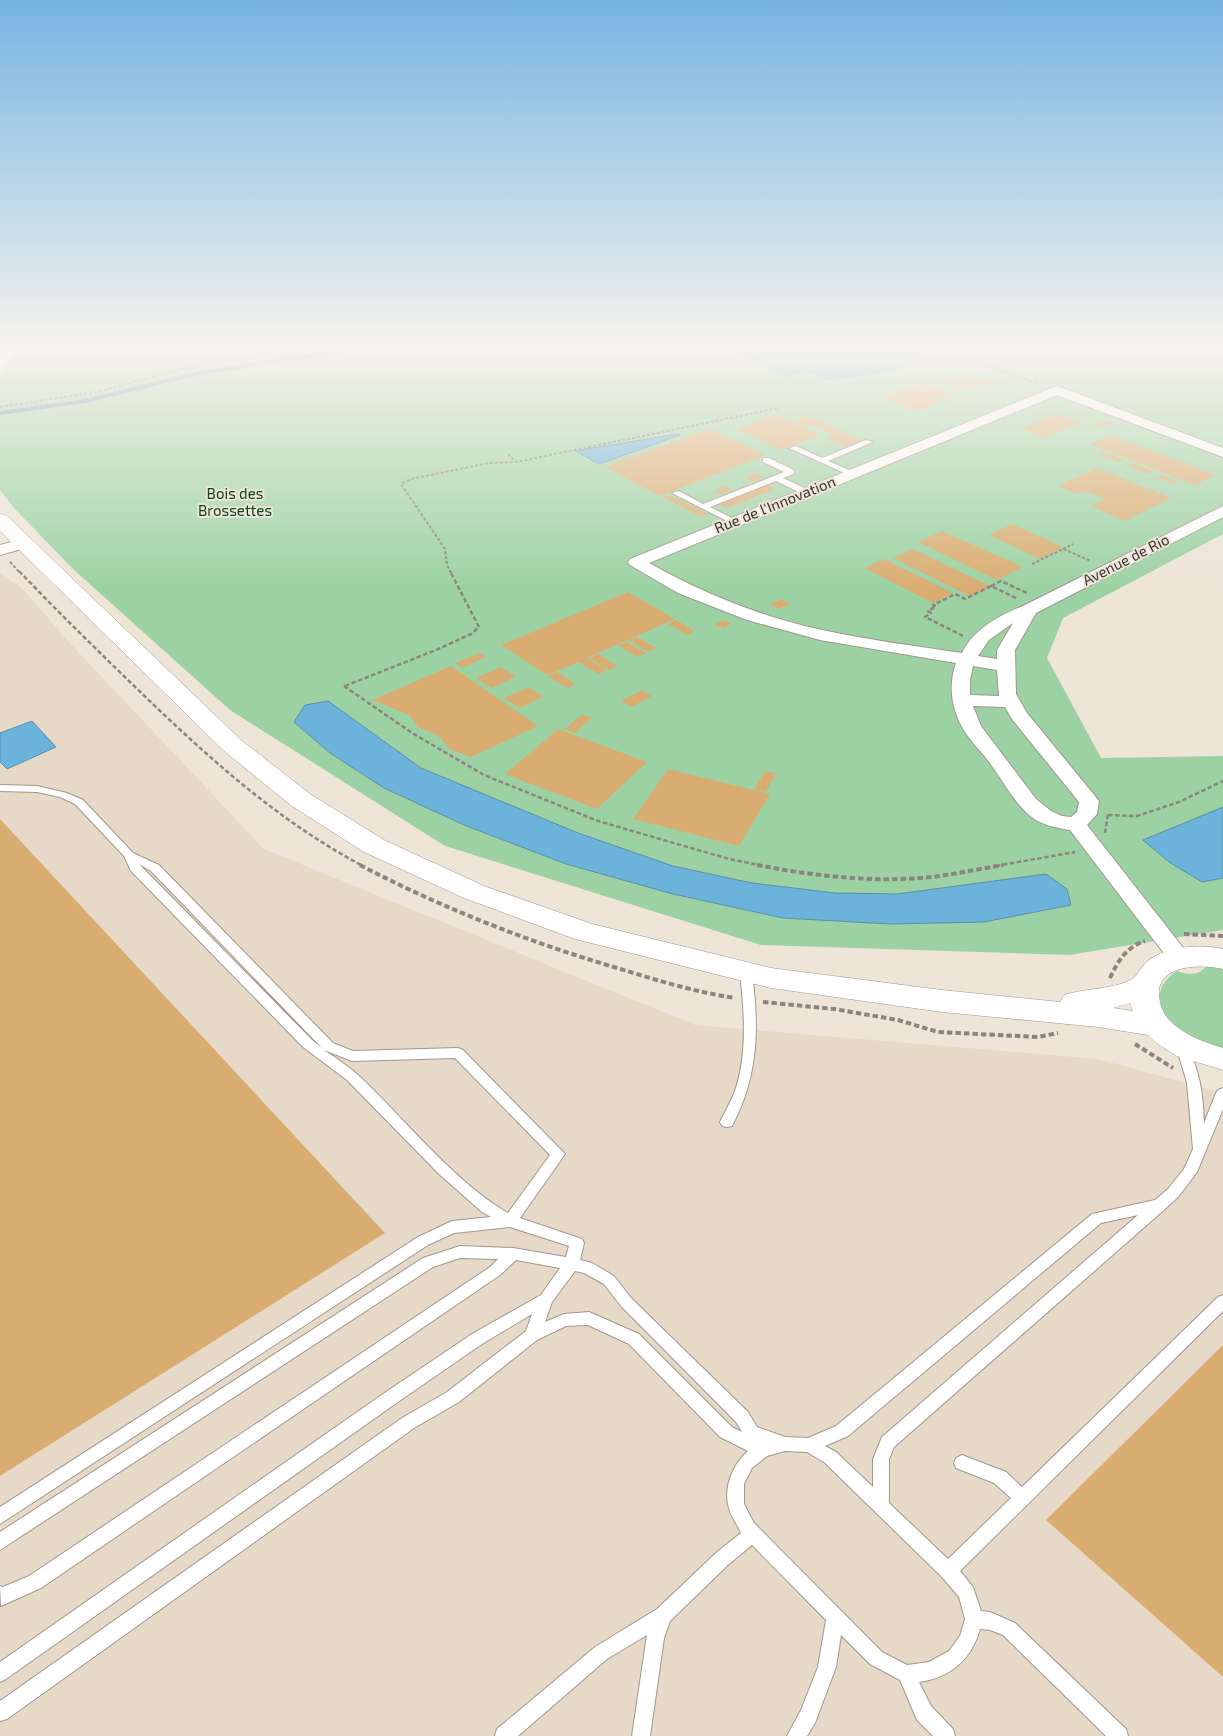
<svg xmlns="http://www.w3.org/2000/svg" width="1223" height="1736" viewBox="0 0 1223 1736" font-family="'Exo 2',sans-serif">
	<rect width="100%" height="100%" fill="#eee4d8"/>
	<path fill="#e7d9c7" d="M0,573L22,588L66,639L264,849L695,1025L1098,1059L1223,1093V1736H0Z"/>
	<path fill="#9cd2a3" d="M27,345H724L785,376L806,370L818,373L924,356L914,351L923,345H1223V534L1063,618L1047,658L1101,758L1223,756V930L1069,955L761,945L445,846L230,710L73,569L14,508L0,490V376L9,362Z
		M1206,966L1223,968V1050C1210,1047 1184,1035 1174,1026C1154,1009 1154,985 1177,971C1188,975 1199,976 1206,966Z"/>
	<path fill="#6bb3da" stroke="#5d8ea8" d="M724,345H923L914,351L925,357C895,374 860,375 826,379C812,367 801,372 785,376Z
		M677,434L680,435L599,464L575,451Z
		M328,701L421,768L578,833L673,866L752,883L835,893L897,894L1046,874L1067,889L1071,905L984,922L890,924L783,918L673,894L566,864L464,825L384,788L330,753L294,722L305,705Z
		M32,721L56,747L7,769L0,762V733Z
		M1223,807V878L1202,882L1169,862L1143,840Z"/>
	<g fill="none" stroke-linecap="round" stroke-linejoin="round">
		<path stroke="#5d8ea8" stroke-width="4" d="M0,413L86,401L194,374L378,345"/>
	</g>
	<path fill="#d9ad72" d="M974,376L992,383L977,387L973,385L963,389L946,382L956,378L963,381Z
		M924,383L951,394L942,398L947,400L917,412L884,398Z
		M1058,413L1081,422L1044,438L1021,428Z
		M774,415L820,435L781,450L736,429Z
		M804,415L862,440L846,447L825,438L833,435L812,425L806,427L795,423L804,419L799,417Z
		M1106,421L1113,423L1101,428L1094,425Z
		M709,429L765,455L660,496L605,467Z
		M1110,435L1216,475L1195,485L1090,444Z
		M1104,452L1120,458L1124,460L1118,462L1098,454Z
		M1133,463L1145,468L1153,471L1148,474L1127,466Z
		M1097,468L1171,498L1125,521L1091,506L1105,499L1085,491L1078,494L1059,486Z
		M755,474L763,477L753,482L745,479Z
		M1162,475L1174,480L1179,481L1173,484L1156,477Z
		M767,485L775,489L727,508L720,504Z
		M724,486L732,490L721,494L714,491Z
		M670,495L687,503L708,514L701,517L663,497Z
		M1012,524L1063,547L1040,559L989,535Z
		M942,531L1023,567L997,580L918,542Z
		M913,549L990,586L970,596L893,558Z
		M884,559L953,593L933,603L864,568Z
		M628,592L675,619L587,658L607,670L598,674L579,662L547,675L501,645Z
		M782,599L790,604L778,609L770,604Z
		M676,620L680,622L695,631L687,635L668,624Z
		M722,620L732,623L724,628L714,625Z
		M637,637L653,646L657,648L648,652L629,640Z
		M627,642L642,651L646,653L637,657L618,645Z
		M480,653L486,657L462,668L455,663Z
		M598,654L614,664L618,666L609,670L589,658Z
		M451,666L538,726L471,757L449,749L439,736L418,727L409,715L372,700Z
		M501,667L516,677L491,688L476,678Z
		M557,672L572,682L576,684L567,688L548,676Z
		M529,687L544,697L519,708L504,698Z
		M642,690L652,696L631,707L621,701Z
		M582,714L592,718L575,733L565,729Z
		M558,729L647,762L597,809L505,774Z
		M668,769L770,794L739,846L633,819Z
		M765,771L776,773L766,792L754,789Z
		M0,819L385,1233L0,1476Z
		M1223,1345V1677L1046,1520Z"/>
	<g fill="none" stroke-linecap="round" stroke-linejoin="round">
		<defs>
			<path id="lane" d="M866,440L873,442L828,461L854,472V476H851L789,448L796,446L822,458Z
				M763,458H769L794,470V474L783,478L809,490V494H803L776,481L710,507L736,520L737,522L733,524L672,493L679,491L703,504L784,472L763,462Z
				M0,785L37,786L67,793L83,800L133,853L159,865L333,1043L353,1051L458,1048L463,1050L565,1154L520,1218L582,1239L584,1243L580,1260L592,1263L614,1276L631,1298L748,1412L757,1427L785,1437L808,1438L836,1426L1092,1214L1155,1200L1168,1189L1184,1169L1193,1149L1187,1083L1180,1059L1175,1048L1176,1045H1186C1200,1069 1203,1095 1204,1123L1216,1093L1218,1090L1223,1088V1109L1197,1172L1178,1197L1165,1209L894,1447L889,1459V1503L948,1559L1011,1498L994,1483L956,1468L954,1463L956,1458L962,1455L1006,1472L1022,1487L1218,1297L1223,1295V1311L960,1571L973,1587L981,1611L990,1612L1015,1623L1126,1729L1128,1736H1106L1003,1635L990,1630L980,1629C972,1659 950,1678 919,1682L931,1706L953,1729L955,1736H933L917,1720L900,1680L870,1664L841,1635L836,1667L815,1723L807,1736H787L801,1710L818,1667L826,1620L752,1545L729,1564L670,1621L664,1638L650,1736H632L647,1635L607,1659L518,1736H495L497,1729L595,1647L657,1609L717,1552L741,1533C737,1524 729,1514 728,1504C724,1485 734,1463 748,1451L720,1437L629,1344L588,1325L566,1326L537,1340L459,1402L414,1428L7,1719L0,1721V1701L402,1418L447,1392L526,1331L532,1314L482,1344L395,1404L6,1679L0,1682V1662L383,1394L472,1334L541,1295L560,1268L516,1260L500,1275L41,1588L1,1606L0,1586L3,1587L29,1576L490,1267L498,1259L460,1258L433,1267L0,1550V1532L423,1258L460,1246L513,1248L566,1257L569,1246L510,1227L454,1233L428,1245L0,1524V1507L418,1237L452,1221L491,1217L482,1212L439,1174L347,1080L303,1047L131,871L124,856L75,804L60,797L37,792L0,791ZM139,864L151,871L322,1048L313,1041ZM324,1050L352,1061L455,1058L550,1155L508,1213C454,1182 404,1118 358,1075C348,1066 336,1058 324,1050ZM1138,1215L882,1437L873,1459V1487L836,1452L825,1446L848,1436L1101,1223ZM575,1271L584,1273L604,1284L621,1306L736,1422L742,1432L732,1427L639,1334L589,1312L564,1314L545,1322L552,1302ZM785,1451L807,1452L824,1462L942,1577L959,1597L965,1619L960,1636L949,1651L929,1662L907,1665L882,1652L754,1523L744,1504V1484L752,1468L767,1456Z
				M746,968L750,969L752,972C759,1027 759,1075 732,1126L727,1127L722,1126L720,1122C725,1112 731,1101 735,1091C748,1053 744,1011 740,972L742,969Z"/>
			<path id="street" d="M1057,386L1223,448V457L1057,395L649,563C703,593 761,617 822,630C868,640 915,646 962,653C974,629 998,616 1023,606L1223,506V517L1036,613L1015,650L1016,694L1027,713L1099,801L1097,814L1087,825L1188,954L1191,959L1188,964L1180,967L1172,964L1070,830C1058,828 1046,826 1036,820C1016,807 1006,785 992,766C981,750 963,735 957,716C950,698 950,681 956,663L820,640L747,620L678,593L630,565L628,562L630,559ZM1013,623L997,650V659L978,656L989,640ZM973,666L997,670L999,696L970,695V680ZM973,706L1005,707L1012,719L1079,802L1077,812L1071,817L1062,816L1051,811L1036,799L981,726Z
				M23,539L29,541L31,544L29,547L0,555V545Z"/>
			<path id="primary" d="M4,345H21L6,364L0,365V350Z
				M0,514L7,516L241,740L310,794L384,840L484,886L592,924L771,968L942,990L1060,1002L1064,995C1086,988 1110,990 1131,980C1138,976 1142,965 1149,960C1168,946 1201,944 1223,949V969C1202,964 1155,964 1159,997C1160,1005 1163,1013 1168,1019C1182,1034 1203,1042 1223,1048V1070L1177,1056L1156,1043L1148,1035L1098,1027L942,1012L771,988L575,939L464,898L364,852L292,806L223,750L0,531ZM1130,1003L1133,1011L1113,1008Z"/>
		</defs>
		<use href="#lane" stroke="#a0978c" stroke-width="2"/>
		<use href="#street" stroke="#a0978c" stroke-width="2"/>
		<use href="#primary" stroke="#a0978c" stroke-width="1"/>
		<path stroke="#8c857d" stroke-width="2" stroke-dasharray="3 2" stroke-linecap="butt" d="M958,345L985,364L1038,384
			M0,407L97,392L196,365L320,345
			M508,454L516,462L779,408
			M1063,549L1073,544
			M10,562L20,573
			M1032,564L1063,549L1091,561
			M451,573L447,565L445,549L401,484L411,479L489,463L516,462"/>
		<path stroke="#8c857d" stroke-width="2.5" stroke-dasharray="4.5 2.5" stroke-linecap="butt" d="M19,571C55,609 92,645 129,681C200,750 274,819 363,866
			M991,586L1001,581L1027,593
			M963,636L925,617L931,613L928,611L936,606L933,605L955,594L965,599L991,586L1016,598
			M344,686L412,733L484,775L598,821L729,859L764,866
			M345,686L436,650L471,634L479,627L450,571
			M1108,815L1137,816L1179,802L1223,781
			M1105,833L1108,814
			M996,866L1075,852"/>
		<path stroke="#8c857d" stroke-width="4" stroke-dasharray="5.5 3" stroke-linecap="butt" d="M360,865C442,908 529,942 617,968C656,980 695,992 735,998
			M757,865C814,876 874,883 932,877C955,874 979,869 1003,865
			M1184,934L1223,936
			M1110,978C1118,961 1126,947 1145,941
			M763,1002L834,1009L898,1020L938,1032L1038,1037L1058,1033
			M1135,1044L1173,1068"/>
		<use href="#lane" fill="#fff" fill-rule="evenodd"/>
		<use href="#street" fill="#fff" fill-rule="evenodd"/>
		<use href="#primary" fill="#fff" fill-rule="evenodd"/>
	</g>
	<linearGradient id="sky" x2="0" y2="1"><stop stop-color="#76b4e2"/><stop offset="0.59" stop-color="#f7f3ed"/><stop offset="1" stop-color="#f7f3ed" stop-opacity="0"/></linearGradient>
	<rect width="1223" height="589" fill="url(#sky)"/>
	<g text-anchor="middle" stroke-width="4" stroke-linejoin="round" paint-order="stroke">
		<g font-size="15" fill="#05481b" stroke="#eee4d8">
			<text x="235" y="499">Bois des<tspan x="235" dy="17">Brossettes</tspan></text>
		</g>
		<g font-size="15" fill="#3b3833" stroke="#eee4d8">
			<text transform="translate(775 505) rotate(-22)" y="5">Rue de l'Innovation</text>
			<text transform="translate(1126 560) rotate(-27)" y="5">Avenue de Rio</text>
		</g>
	</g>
</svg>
